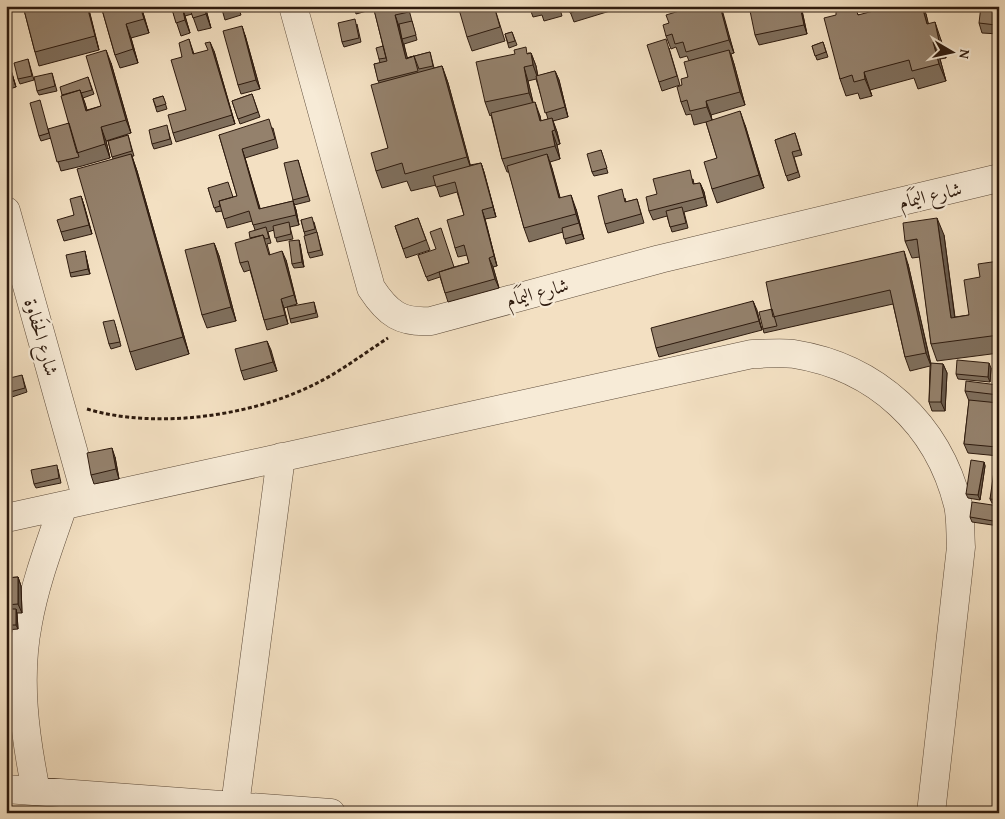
<svg xmlns="http://www.w3.org/2000/svg" width="1005" height="819" viewBox="0 0 1005 819" font-family="'Gentium Book Plus',Amiri,serif">
	<rect width="100%" height="100%" fill="#f3e0c2"/>
	<filter id="stains"><feTurbulence type="fractalNoise" baseFrequency=".004" numOctaves="4"/><feColorMatrix values="0 0 0 0 .2 0 0 0 0 .09 0 0 0 0 .02 0 0 0 .5 -.17"/></filter>
	<radialGradient id="worn" r=".72"><stop offset=".6" stop-color="#630" stop-opacity="0"/><stop offset="1" stop-color="#630" stop-opacity=".3"/></radialGradient>
	<g fill="none" stroke-linecap="round" stroke-linejoin="round">
		<defs>
			<path id="minor" d="M293,6L371,288C388,314 401,323 431,321L660,259L999,178
				M6,211L87,500
				M6,518L752,354C765,354 781,352 794,354C876,367 938,424 958,505C961,518 960,533 961,547L931,813
				M6,789L331,813
				M36,791C25,736 17,679 28,623C35,583 50,544 63,506
				M234,813L281,457"/>
		</defs>
		<use href="#minor" stroke="#5e4c3b" stroke-width="29"/>
		<path stroke="#2d1a0e" stroke-width="3" stroke-dasharray="4 2.5" stroke-linecap="butt" d="M87,409C157,430 256,416 321,381C344,369 366,352 388,338"/>
		<use href="#minor" stroke="#f7ebd7" stroke-width="28"/>
	</g>
	<path fill="#7f6f5d" stroke="#2d1a0e" fill-rule="evenodd" d="M23,6H88L99,50L39,66L35,52Z
		M101,6H141L149,33L131,38L138,63L120,68L115,55Z
		M171,6H205L211,28L198,31L192,14L185,16L190,33L181,36Z
		M221,6H238L241,15L225,20Z
		M332,6H346L334,10Z
		M354,6H408L417,40L404,44L407,58L430,52L434,68L442,66L448,83L470,165L481,163L484,172L496,217L485,219L497,266L493,267L499,288L448,302L440,277L428,281L418,255L454,267L469,263L467,255L458,257L455,248L464,215L457,192L440,197L436,185L411,191L407,181L382,188L376,171L388,148L379,83L374,64L380,63L379,59L383,46L374,9L356,14Z
		M494,6L505,41L472,51L467,37Z
		M529,6H609L610,11L574,22L568,6L560,9L562,16L544,21L542,15L533,17Z
		M664,6H683V7L665,11Z
		M696,6H720L734,53L731,54L734,64L745,105L711,115L712,120L745,125L764,188L717,203L712,189L717,158L706,122L694,125L691,114L686,115L681,102L682,85L688,77L689,61L687,56L680,58L676,47L671,49L666,36L669,23Z
		M801,6L807,34L759,45L755,35Z
		M999,6V34L982,33L979,23Z
		M926,14L928,24L941,40L946,58L940,59L946,81L918,89L914,78L870,90L872,96L860,99L858,93L846,96L840,79L836,15Z
		M357,24L361,42L344,47L342,42Z
		M512,32L517,45L509,48L505,34Z
		M245,35L260,89L241,94L238,85Z
		M189,39L194,54L214,51L235,124L176,142L173,133L186,110L182,57Z
		M823,42L828,57L817,60L812,46Z
		M669,48L680,85L662,91L659,82Z
		M6,53L16,87L6,90Z
		M528,53H531L536,66L538,76L555,71L559,80L568,117L553,121L557,132L560,144L557,145L560,159L550,162L560,198L576,209L584,239L566,244L563,232L529,242L524,228L509,172H507L502,159L491,115L490,116L485,102ZM536,79L548,119L541,121L540,116L533,103L528,81Z
		M28,59L34,80L20,84L18,79Z
		M111,63L131,133L106,141L110,158L82,166L61,171L51,138L41,141L39,136L69,123L62,95L88,77L94,94L83,98L87,110L101,106Z
		M52,73L57,91L39,95L37,91Z
		M252,94L260,117L240,124L232,101Z
		M163,96L167,109L157,112L153,99Z
		M273,128L278,148L245,158L260,209L293,201L296,210L299,225L290,227L293,239L277,242L274,230L268,232L271,243L267,244L270,255L286,260L297,304L284,308L288,324L267,330L264,320L250,270L244,272L240,263L255,230L252,221L227,228L222,211L216,212L208,188L233,197L237,196L219,135Z
		M168,130L172,144L154,149L152,144Z
		M795,133L802,155L794,157L800,177L788,181L775,140Z
		M128,135L134,156H132L137,171L189,354L136,370L130,352L113,159L108,141Z
		M601,150L608,173L594,176L592,172Z
		M298,160L310,201L294,205L293,200Z
		M693,179L694,184L700,183L704,192L707,206L684,212L688,228L672,232L667,216L653,220L649,211L657,194Z
		M81,196L84,205L92,234L64,241L61,232L74,215Z
		M625,198L626,202L637,199L644,223L608,233L605,224Z
		M418,218L430,250L406,258L395,226Z
		M301,220L314,222L323,255L310,258L308,253L305,235Z
		M944,235L955,317L969,315L980,277L999,261V353L937,361L931,344L920,257L912,258L905,241Z
		M214,243L219,256L236,321L207,328L202,315Z
		M300,244L304,267L294,268L292,264Z
		M86,256L90,274L71,277L70,273Z
		M908,264L931,364H943L947,373L945,411H932L929,402L930,366L910,371L905,357L893,304L764,333L763,329L772,309Z
		M753,301L762,330L659,357L656,348Z
		M314,302L318,317L291,323L290,319Z
		M115,324L121,346L111,349L109,344Z
		M267,341L277,371L244,380L241,371Z
		M991,368L990,382L958,379L956,374Z
		M22,375L27,392L12,397L10,392Z
		M999,381V456L968,453L964,444L969,401L965,391L998,385Z
		M115,457L119,479L94,484L91,475Z
		M984,462L985,466L980,500L968,498L966,494Z
		M999,465V504L992,503L990,499Z
		M58,469L61,483L36,488L34,484Z
		M999,506V526L972,522L970,517Z
		M18,577L21,586L22,613H17L18,629L6,630V578Z"/>
	<path fill="#685a4c" stroke="#2d1a0e" d="M87,6H88L99,50L95,36Z
		M140,6H141L149,33L144,19Z
		M182,6L185,16L190,33L185,20Z
		M204,6H205L211,28L206,14Z
		M720,6L723,13L734,53L729,40Z
		M800,6H801L807,34L804,25Z
		M922,6H923L926,14L933,42L927,24Z
		M997,6H999V34L996,25Z
		M395,15L400,29L402,39L410,67L406,59Z
		M935,22L941,40L946,58L939,41Z
		M126,24L131,38L138,63L133,49Z
		M242,26L245,35L260,89L256,80Z
		M210,42L214,51L235,124L232,115Z
		M933,42L940,59L946,81L939,64Z
		M106,50L111,63L131,133L126,120Z
		M729,50L734,64L745,105L740,92Z
		M6,53L16,87L6,56Z
		M531,53L536,66L538,79L533,65Z
		M442,66L448,83L473,175L467,157Z
		M524,67L528,81L534,106L529,93Z
		M555,71L559,80L568,117L565,107Z
		M864,72L872,96L865,79Z
		M80,90L85,103L91,124L86,111Z
		M706,101L711,115L712,120L707,107Z
		M535,102L540,116L544,135L540,121Z
		M740,111L745,125L764,188L759,175Z
		M552,118L557,132L560,144L555,130Z
		M101,127L106,141L110,158L105,144Z
		M552,131L557,145L560,159L555,146Z
		M242,149L245,158L263,218L259,209Z
		M131,154L137,171L189,354L183,337Z
		M547,154L552,168L564,212L559,198Z
		M481,163L484,172L496,217L493,207Z
		M700,183L704,192L707,206L704,197Z
		M571,195L576,209L584,239L576,214Z
		M81,196L84,205L92,234L89,225Z
		M293,201L296,210L299,225L296,215Z
		M482,210L485,219L497,266L494,256Z
		M937,218L944,235L957,335L951,318Z
		M299,240L300,244L304,267L302,262Z
		M214,243L219,256L236,321L231,307Z
		M85,251L86,256L90,274L88,269Z
		M282,251L286,260L297,304L294,295Z
		M904,251L908,264L931,366L926,353Z
		M489,258L493,267L499,288L495,279Z
		M281,299L284,308L288,324L285,315Z
		M753,301L757,310L762,330L759,321Z
		M267,341L271,350L277,371L273,362Z
		M989,363L991,368L990,382L988,377Z
		M943,364L947,373L945,411L941,402Z
		M999,430V453L997,447Z
		M112,448L115,457L119,479L116,469Z
		M984,462L985,466L980,500L978,495Z
		M18,577L21,586L22,613L18,604Z
		M16,609L17,614L18,629L16,625Z"/>
	<path fill="#94816c" stroke="#2d1a0e" d="M23,6H87L95,36L35,52Z
		M101,6H140L144,19L126,24L133,49L115,55Z
		M171,6H182L185,20L176,23Z
		M189,6H204L206,14L193,18Z
		M221,6H237L222,10Z
		M354,6H364L354,9Z
		M373,6H407L409,12L395,15L406,59L414,56L418,71L378,81L374,64L387,61Z
		M458,6H494L500,27L467,37Z
		M568,6H593L570,13Z
		M696,6H720L729,40L686,52L683,42L675,44L672,34L666,36L663,25L669,23L666,15Z
		M749,6H800L804,25L755,35Z
		M855,6L858,15L881,9L880,6H922L927,24L935,22L939,41L933,42L939,64L912,71L909,60L864,72L865,79L854,82L852,75L840,79L824,18L836,15V12Z
		M981,6H997L996,25L979,23Z
		M355,19L359,38L342,42L338,23Z
		M412,21L416,35L402,39L399,24Z
		M242,26L256,80L238,85L223,31Z
		M512,32L515,41L508,43L505,34Z
		M189,39L193,54L208,50L205,43L210,42L232,115L173,133L168,115L186,110L171,60L182,57L179,43Z
		M666,39L677,76L659,82L647,45Z
		M823,42L826,52L815,56L812,46Z
		M383,46L386,58L379,59L376,48Z
		M526,47L527,54L531,53L533,65L524,67L529,93L485,102L476,62L515,54L514,50Z
		M106,50L126,120L101,127L105,144L77,153L61,96L80,90L86,111L101,106L86,56Z
		M729,50L740,92L706,101L707,107L690,111L687,100L681,102L677,87L682,85L681,79L688,77L684,62Z
		M430,52L433,66L419,69L414,56L407,58Z
		M6,56L13,78L6,80Z
		M28,59L32,76L18,79L14,63Z
		M442,66L467,157L405,174L402,163L376,171L371,153L388,148L371,85Z
		M555,71L565,107L545,113L536,76Z
		M52,73L55,86L37,91L34,77Z
		M88,77L92,90L81,93L80,90L62,95L60,87Z
		M252,94L258,112L238,119L232,101Z
		M163,96L166,104L156,107L153,99Z
		M40,100L49,133L39,136L30,103Z
		M535,102L540,121L552,118L555,130L552,131L555,146L502,159L491,113Z
		M740,111L759,175L712,189L704,162L717,158L706,122Z
		M269,119L275,139L242,149L259,209L293,201L296,215L253,225L249,211L224,219L219,201L237,196L219,135Z
		M69,123L79,157L57,162L48,129Z
		M167,125L170,139L152,144L149,130Z
		M795,133L800,150L792,152L798,172L786,176L775,140Z
		M128,135L132,151L112,157L108,141Z
		M601,150L607,168L592,172L587,154Z
		M131,154L183,337L130,352L77,169Z
		M547,154L559,198L571,195L576,214L524,228L507,166Z
		M298,160L308,196L293,200L284,163Z
		M481,163L493,207L482,210L494,256L489,258L495,279L445,293L439,272L469,263L464,245L455,248L447,220L464,215L455,182L436,187L433,176Z
		M690,170L693,184L700,183L704,197L649,211L646,197L657,194L653,179Z
		M228,182L233,197L219,201L220,206L214,208L208,188Z
		M622,189L625,202L637,199L641,214L605,224L598,196Z
		M81,196L89,225L61,232L57,220L74,215L70,199Z
		M682,207L686,223L670,227L666,211Z
		M312,217L315,229L304,232L301,220Z
		M418,218L426,240L403,249L395,226Z
		M937,218L951,318L969,315L964,280L980,277L978,264L999,261V335L931,344L917,239L905,241L903,223Z
		M289,222L291,234L275,238L273,226Z
		M579,223L582,234L564,239L562,228Z
		M266,227L269,238L265,239L263,235L250,238L249,232Z
		M441,228L454,267L439,272L426,277L418,255L436,249L430,232Z
		M317,232L321,250L308,253L304,236Z
		M263,235L269,255L282,251L294,295L281,299L285,315L264,320L248,261L240,263L235,243Z
		M299,240L302,262L292,264L289,241Z
		M214,243L231,307L202,315L185,250Z
		M85,251L88,269L70,273L66,255Z
		M904,251L926,353L905,357L890,290L773,317L766,282Z
		M753,301L759,321L656,348L651,328Z
		M314,302L316,313L290,319L287,307Z
		M772,309L777,326L763,329L759,312Z
		M114,320L120,342L109,344L103,322Z
		M267,341L273,362L241,371L235,349Z
		M957,360L989,363L988,377L956,374Z
		M931,363L943,364L941,402H929Z
		M22,375L25,388L10,392L6,379Z
		M966,381L998,385L999,381V395L965,391Z
		M969,400L999,403V430L997,447L964,444Z
		M112,448L116,469L91,475L87,453Z
		M971,460L984,462L978,495L966,494Z
		M995,464L999,465V500L990,499Z
		M57,465L59,478L34,484L31,470Z
		M972,502L999,506V522L970,517Z
		M18,577V604L6,605V578Z
		M6,609H16V625H6Z"/>
	<g text-anchor="middle" stroke-width="4.5" stroke-linejoin="round" paint-order="stroke">
		<g font-size="19" fill="#2d1a0e" stroke="#f7ebd7">
			<text transform="translate(930 195) rotate(-13)" y="7">شارع اليَمَام</text>
			<text transform="translate(537 292) rotate(-15)" y="7">شارع اليَمَام</text>
			<text transform="translate(42 337) rotate(74)" y="7">شارع الحَفاوة</text>
		</g>
	</g>
	<rect width="1005" height="819" fill="none" stroke="#f3e0c2" stroke-width="25"/>
	<rect x="8" y="8" width="990" height="804" fill="none" stroke="#2d1a0e" stroke-width="2.5"/>
	<rect x="12" y="12" width="980" height="794" fill="none" stroke="#2d1a0e"/>
	<g transform="translate(952 52) rotate(99)" stroke="#f7ebd7" stroke-width="4" paint-order="stroke">
	<path d="M0-4L9 19L0 12L-9 19Z" fill="#2d1a0e"/>
	<text y="-8" font-size="14" font-weight="bold" text-anchor="middle" fill="#2d1a0e">N</text>
	</g>
	<rect width="100%" height="100%" filter="url(#stains)"/>
	<rect width="100%" height="100%" fill="url(#worn)"/>
</svg>
